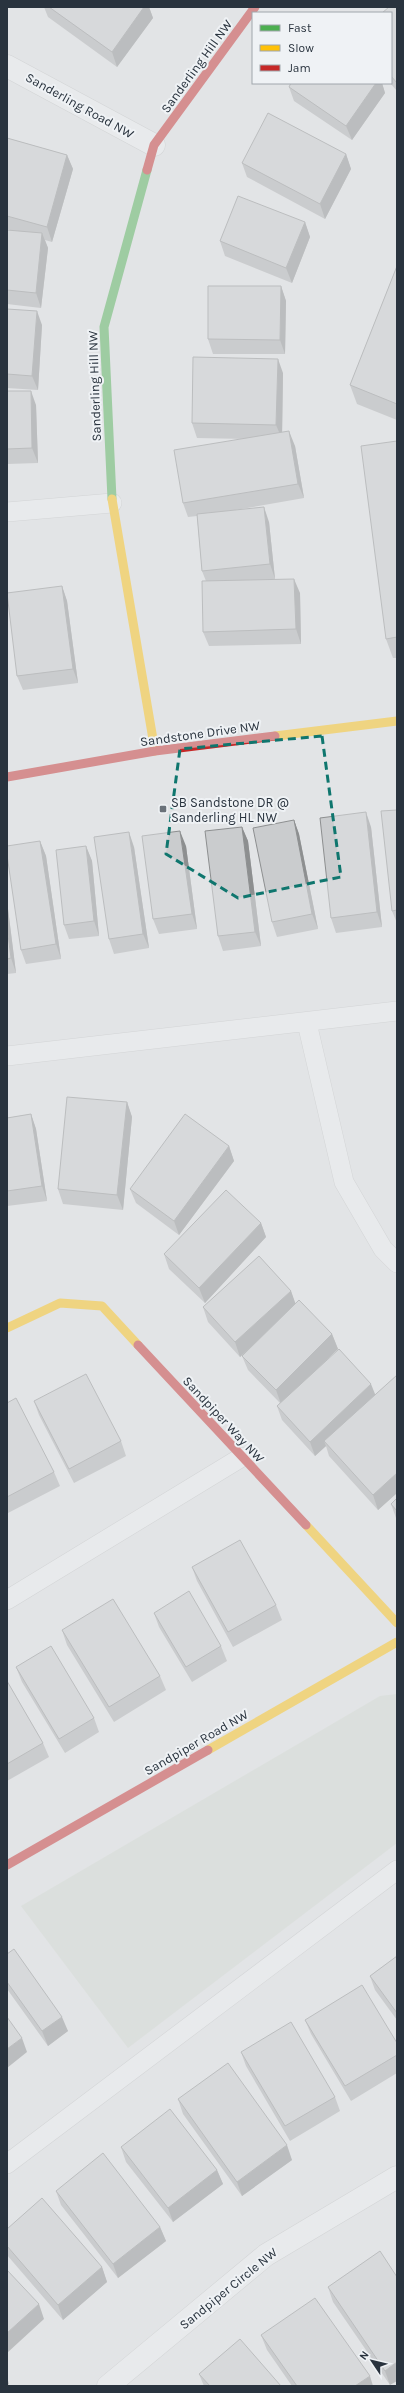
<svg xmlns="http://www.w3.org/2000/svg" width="404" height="2393" viewBox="0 0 404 2393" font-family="Karla,sans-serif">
	<rect width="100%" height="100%" fill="#e2e4e6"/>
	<path fill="#d3dad2" d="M397,1694V1843L128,2048L21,1906L380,1696Z"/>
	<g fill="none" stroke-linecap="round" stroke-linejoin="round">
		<defs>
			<path id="lane" d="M7,512L112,503
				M307,1023L344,1182L383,1249L397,1263
				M7,1056L397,1011
				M7,1600L242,1457
				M7,2164L397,1870"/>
			<path id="street" d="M7,66L154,145
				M108,2386L266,2255L397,2177"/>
		</defs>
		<use href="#lane" stroke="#c0c2c4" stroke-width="20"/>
		<use href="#street" stroke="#c0c2c4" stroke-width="23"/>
		<use href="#lane" stroke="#f0f2f3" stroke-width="19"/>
		<use href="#street" stroke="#f0f2f3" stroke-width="22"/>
		<path stroke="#4caf50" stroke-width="9" d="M112,499L104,327L147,170"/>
		<path stroke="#ffc107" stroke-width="9" d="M112,499L155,751
			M275,736L397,721
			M7,1328L60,1303L102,1306L138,1345
			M306,1525L397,1623
			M208,1750L397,1642"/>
		<path stroke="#c62828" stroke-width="9" d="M147,170L154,145L255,7
			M7,777L155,751L275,736
			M138,1345L306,1525
			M7,1865L208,1750"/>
	</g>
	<path fill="#aeafb1" d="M44,7H149L153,18L117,67L48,17Z
		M397,7V91L390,83H391V13Z
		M382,83L385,93L352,140L294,101L289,87Z
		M7,138L67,155L73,169L52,242L45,240L48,248L41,308L7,304V230L13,231L7,229Z
		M346,154L351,169L325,219L247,177L242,163Z
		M305,222L310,237L292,283L225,256L220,241Z
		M397,266V420L357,404L350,385Z
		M281,286L286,301L285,354H213L208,339Z
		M7,309L42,325L38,390L7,388Z
		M283,373L282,433L295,446L304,498L224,512L269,522L275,579L266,580L300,593L301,644L209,646L203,632L206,581L202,571L197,516L188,517L183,503L246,439L197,438L192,423Z
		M7,391L36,405L38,463L7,464Z
		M397,441V658H393L386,639Z
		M62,586L67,601L78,683L23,690L17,676Z
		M397,810V923L392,911Z
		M294,820L299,834L318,929L277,937L272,922Z
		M242,827L248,841L261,946L223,951L218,936Z
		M371,827L382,927L336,933L331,918Z
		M40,841L46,856L61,959L26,964L21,950Z
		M86,846L92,861L99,936L69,939L64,925Z
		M186,846L197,929L159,934L153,919Z
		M134,847L149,948L114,954L109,939Z
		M7,901L16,973L7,974Z
		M127,1102L132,1117L123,1210L63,1204L58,1189Z
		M31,1114L36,1129L47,1201L7,1206V1118Z
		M229,1146L234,1161L179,1235L136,1203L130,1189Z
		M261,1223L266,1237L205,1303L169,1269L164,1254Z
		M291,1291L295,1304L332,1334L338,1349L325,1361L375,1395L397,1375V1493L378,1510L329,1456L326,1446L315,1456L282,1420L277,1406L280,1403L248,1370L242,1356L258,1340L240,1357L208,1322L203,1307Z
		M34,1401L121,1441L126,1456L74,1483L39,1415Z
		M7,1403L54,1472L60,1486L8,1513L7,1511Z
		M397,1498V1519L396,1518L391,1504Z
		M192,1567L276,1605L282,1620L233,1647L197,1581Z
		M154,1613L221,1646L227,1661L192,1682L159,1627Z
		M62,1630L160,1676L166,1690L114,1722L67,1645Z
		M16,1667L94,1718L99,1732L65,1753L22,1682Z
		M7,1681L43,1743L49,1757L7,1781Z
		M7,1954L68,2031L48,2046L7,1989Z
		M397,1956V2020L375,1990L370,1976Z
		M305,2020L397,2043V2073L351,2101L311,2034Z
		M241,2052L335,2097L340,2111L290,2141L246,2066Z
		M178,2099L292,2160L242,2196L183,2114Z
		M121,2147L217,2170L223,2184L173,2222L126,2162Z
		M56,2191L160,2227L166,2241L118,2278L61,2205Z
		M7,2229L102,2267L107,2282L63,2320L7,2255Z
		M397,2277L390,2385L333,2302L328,2287Z
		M261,2335L373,2386H292L267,2350Z
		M199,2374L281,2386H204Z"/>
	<path fill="#8d8f90" d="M144,7H149L153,18L117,67L112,52Z
		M376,83H382L385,93L352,140L346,126Z
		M346,154L351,169L325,219L320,204Z
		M67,155L73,169L52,242L47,227Z
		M305,222L310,237L292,283L286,268Z
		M42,233L48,248L41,308L36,293Z
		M281,286L286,301L285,354L280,340Z
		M37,311L42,325L38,390L32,376Z
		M278,359L283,373L282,439L276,425Z
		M31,391L36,405L38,463L32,448Z
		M289,431L295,446L304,498L298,484Z
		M264,507L269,522L275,579L270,564Z
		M294,579L300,593L301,644L296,629Z
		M62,586L67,601L78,683L73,669Z
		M366,812L371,827L382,927L377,912Z
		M294,820L299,834L318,929L312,914Z
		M242,827L248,841L261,946L255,932Z
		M180,831L186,846L197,929L192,914Z
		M129,832L134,847L149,948L143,934Z
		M40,841L46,856L61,959L56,944Z
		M86,846L92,861L99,936L94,921Z
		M7,901L16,973L11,958L7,927Z
		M127,1102L132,1117L123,1210L117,1195Z
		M31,1114L36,1129L47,1201L42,1186Z
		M229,1146L234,1161L179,1235L174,1221Z
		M261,1223L266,1237L205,1303L199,1288Z
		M291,1291L296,1305L240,1357L235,1342Z
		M332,1334L338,1349L281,1404L276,1390Z
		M371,1384L377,1399L324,1441L326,1446L315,1456L310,1442Z
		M397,1473V1493L378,1510L373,1495Z
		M62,2017L68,2031L48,2046L42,2031Z
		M22,2038L27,2052L7,2068V2049Z
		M287,2145L292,2160L242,2196L237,2182Z
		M217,2170L223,2184L173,2222L168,2208Z
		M160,2227L166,2241L118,2278L113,2264Z
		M102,2267L107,2282L63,2320L58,2305Z
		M39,2304L44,2319L7,2353V2333Z
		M397,2362V2381L390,2385L385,2371Z
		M370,2376L373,2386H355Z
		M7,2377L9,2384L7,2386Z"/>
	<path fill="#caccce" stroke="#8d8f90" d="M49,7H144L112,52Z
		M389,7H397V83L391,76V13H382Z
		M291,83H376L346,126L289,87Z
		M268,113L346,154L320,204L242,163Z
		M7,138L67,155L47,227L7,216Z
		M238,196L305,222L286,268L220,241Z
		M7,230L42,233L36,293L7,290Z
		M397,266V404L350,385Z
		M208,286H281L280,340L208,339Z
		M7,309L37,311L32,376L7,374Z
		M193,357L278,359L276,425L192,423Z
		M7,391H31L32,448L7,449Z
		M289,431L298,484L183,503L174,450Z
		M397,441V637L386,639L361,446Z
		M264,507L270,564L202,571L197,514Z
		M294,579L296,629L203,632L202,581Z
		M62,586L73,669L17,676L7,593Z
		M397,810V910L392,911L381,811Z
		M366,812L377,912L331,918L320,818Z
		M294,820L312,914L272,922L253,828Z
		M242,827L255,932L218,936L205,831Z
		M180,831L192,914L153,919L142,836Z
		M129,832L143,934L109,939L94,837Z
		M40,841L56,944L21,950L7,855V846Z
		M86,846L94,921L64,925L56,850Z
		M7,927L11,958L7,959Z
		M67,1097L127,1102L117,1195L58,1189Z
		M31,1114L42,1186L7,1191V1118Z
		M185,1114L229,1146L174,1221L130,1189Z
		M226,1190L261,1223L199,1288L164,1254Z
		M259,1256L291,1291L235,1342L203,1307Z
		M299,1300L332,1334L276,1390L242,1356Z
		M339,1349L371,1384L310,1442L277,1406Z
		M86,1374L121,1441L69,1469L34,1401Z
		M397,1375V1473L373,1495L324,1441Z
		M16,1398L54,1472L7,1497V1403Z
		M397,1498V1511L391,1504Z
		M240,1540L276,1605L228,1632L192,1567Z
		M189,1591L221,1646L186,1667L154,1613Z
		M113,1599L160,1676L109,1707L62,1630Z
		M51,1646L94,1718L59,1739L16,1667Z
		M7,1681L43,1743L7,1764Z
		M14,1949L62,2017L42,2031L7,1982V1954Z
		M397,1956V2013L370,1976Z
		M362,1985L397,2043V2055L345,2086L305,2020Z
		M7,2017L22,2038L7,2049Z
		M291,2022L335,2097L285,2126L241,2052Z
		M228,2063L287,2145L237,2182L178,2099Z
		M170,2109L217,2170L168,2208L121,2147Z
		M103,2153L160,2227L113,2264L56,2191Z
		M42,2198L102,2267L58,2305L7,2246V2229Z
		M380,2251L397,2277V2362L385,2371L328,2287Z
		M7,2270L39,2304L7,2333Z
		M315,2298L370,2376L355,2386H297L261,2335Z
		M240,2339L281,2386H210L199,2374Z"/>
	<path d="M0 0H404V2393H0ZM322,736L341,877L238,898L166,854L180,749Z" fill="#e2e4e6" fill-opacity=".55" fill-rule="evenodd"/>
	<path fill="none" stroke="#0f766e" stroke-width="3" stroke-dasharray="8 5" stroke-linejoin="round" d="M322,736L341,877L238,898L166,854L180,749Z"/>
	<rect fill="#6a7179" stroke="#eff2f5" stroke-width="1.5" x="159" y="805" width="8" height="8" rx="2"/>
	<g text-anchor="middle" stroke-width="4" stroke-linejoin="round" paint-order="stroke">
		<g font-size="13" fill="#29333e" stroke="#eff2f5">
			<text transform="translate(196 66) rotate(-54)" y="5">Sanderling Hill NW</text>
			<text transform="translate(80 105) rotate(29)" y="5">Sanderling Road NW</text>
			<text transform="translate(94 386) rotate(-92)" y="5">Sanderling Hill NW</text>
			<text transform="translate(200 733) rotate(-8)" y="5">Sandstone Drive NW</text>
			<text transform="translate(224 1419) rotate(47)" y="5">Sandpiper Way NW</text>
			<text transform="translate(196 1742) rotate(-30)" y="5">Sandpiper Road NW</text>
			<text transform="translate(228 2288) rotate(-39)" y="5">Sandpiper Circle NW</text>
		</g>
		<g font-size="13" fill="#29333e" stroke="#eff2f5" text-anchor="start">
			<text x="171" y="807">SB Sandstone DR @<tspan x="171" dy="15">Sanderling HL NW</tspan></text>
		</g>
	</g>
	<rect width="404" height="2393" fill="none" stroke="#29333e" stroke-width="16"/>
	<rect x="252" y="12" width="140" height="72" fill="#eff2f5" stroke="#a0a6ac"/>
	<rect x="260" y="25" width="20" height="6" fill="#4caf50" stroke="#a0a6ac"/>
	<text x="288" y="32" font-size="12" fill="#29333e">Fast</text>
	<rect x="260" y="45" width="20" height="6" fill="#ffc107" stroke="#a0a6ac"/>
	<text x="288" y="52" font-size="12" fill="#29333e">Slow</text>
	<rect x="260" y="65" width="20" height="6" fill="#c62828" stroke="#a0a6ac"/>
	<text x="288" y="72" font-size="12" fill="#29333e">Jam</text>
	<g transform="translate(372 2361) rotate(305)" stroke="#eff2f5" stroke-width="3" paint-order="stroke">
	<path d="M0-3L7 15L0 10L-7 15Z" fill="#29333e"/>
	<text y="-6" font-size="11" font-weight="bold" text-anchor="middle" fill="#29333e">N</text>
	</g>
</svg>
